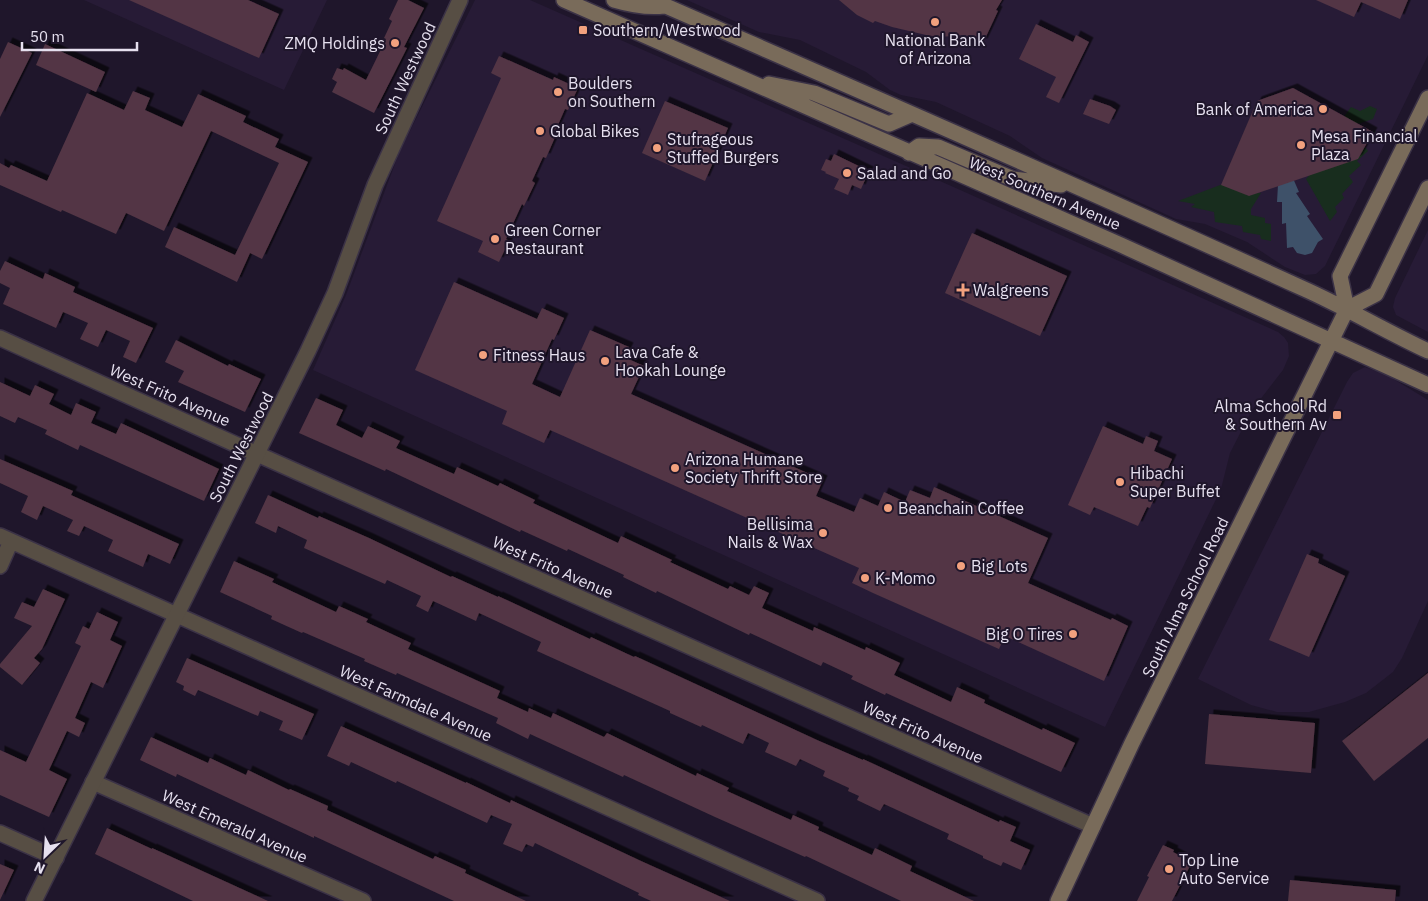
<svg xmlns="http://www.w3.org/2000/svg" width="1428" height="901" viewBox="0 0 1428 901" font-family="'IBM Plex Sans',sans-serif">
	<defs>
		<filter id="shadow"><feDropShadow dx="4.5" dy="-4.5" stdDeviation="0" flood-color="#0009"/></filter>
	</defs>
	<rect width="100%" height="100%" fill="#1f162b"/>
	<path fill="#271b36" d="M84,0H327L284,90Z
		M475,0H530L931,177L1278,332L1284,337L1288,343L1289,356L1283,370L1252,410L1230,453L1221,489L1105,727L313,370L346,295L399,153Z
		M687,0H1428V55L1325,266L1316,274L1305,275L1285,267L1247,242L1205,224L1176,219L1042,158L1010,136L936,102L901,95L890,90L866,72L800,40L759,32Z
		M1428,230V332L1396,315L1393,307L1395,298Z
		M1365,367L1387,375L1428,400V601L1402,658L1393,672L1366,693L1345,702L1309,712H1277L1251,705L1198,679L1347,382L1353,373Z"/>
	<path fill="#182d1e" d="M1370,106L1377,109L1373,119L1333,132L1351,107L1360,111Z
		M1376,131L1364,146L1368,151L1357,161L1361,165L1349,176L1353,182L1342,194L1344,198L1335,207L1337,212L1330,221L1306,179L1317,167L1331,145Z
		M1228,182L1245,192L1261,193L1251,209V215L1265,218V223L1271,224V241L1261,239L1260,235L1243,232L1242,226L1215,222L1214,212L1191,207L1195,204L1178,201Z"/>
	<path fill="#3e5169" d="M1292,176L1299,192L1296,193L1310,214L1307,216L1323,239L1318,242L1312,253L1305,255L1297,253L1293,247L1287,248L1286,223L1282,224V202H1277L1278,185Z"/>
	<path fill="#523544" filter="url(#shadow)" d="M129,0H248L279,14L259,58Z
		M398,0H408L424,8L404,47L407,48L374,113L332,92L337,82L332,79L337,68L343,70L344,68L366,80L386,39L384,38L392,21L389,19Z
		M839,0H1002L996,10L998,11L983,43L965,35L940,37L926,35L892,27L875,21L873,23L857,15Z
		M1316,0H1408L1400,19L1361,2L1354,17Z
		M1036,24L1073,42L1076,35L1089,42L1059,103L1046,97L1056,77L1019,59Z
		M8,42L32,53L0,117V59Z
		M45,44L105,72L96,92L36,65Z
		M499,56L553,80L554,77L578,88L568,110L565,109L554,134L556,135L546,158L543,157L532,181L535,183L524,206L522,204L506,239L509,241L499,262L478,252L483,241L437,221L501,78L491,73Z
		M1293,88L1373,132L1358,159L1249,196L1221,185L1257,101Z
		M133,91L150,98L145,110L182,127L198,94L246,116L243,122L279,139L275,147L308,162L262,259L250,253L237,282L165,247L174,227L235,255L279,163L211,131L164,231L126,213L116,234L62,210L61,212L0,185V163L9,168L11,165L47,181L87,93L124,110Z
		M1090,99L1110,106L1116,110L1109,124L1083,114Z
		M665,101L728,128L705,181L642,153Z
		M834,154L869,171L861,189L852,185L848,195L834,189L839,179L825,173L826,172L821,170L826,159L831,161Z
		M972,233L1067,276L1040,336L945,293Z
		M5,261L43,279L45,273L75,287L73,292L153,328L136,363L123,357L130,341L106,330L98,347L80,339L88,323L63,312L56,328L3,304L10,288L0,283V271Z
		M454,282L537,319L542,308L564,318L554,340L552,339L532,384L560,397L590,330L629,347L624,357L644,366L631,394L823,480L816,496L854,512L860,498L878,506L884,492L905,502L910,490L930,498L934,487L1048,538L1028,583L1111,620L1112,618L1128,626L1104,681L1005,636L999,649L873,593L852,583L859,568L550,430L544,443L502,424L507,411L415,370Z
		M176,340L228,366L229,364L261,379L245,412L178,382L184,371L165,362Z
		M0,382L30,396L35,385L54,394L49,404L71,415L76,403L96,412L91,423L116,434L121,423L219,469L204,501L80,445L78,450L45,434L47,430L18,417L15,423L0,416Z
		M316,398L343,410L336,425L362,438L368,426L400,441L396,448L454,474L457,467L498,486L500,483L535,500L533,503L618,543L621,536L672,560L670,562L728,589L730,586L749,595L754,586L769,593L762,608L813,631L814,627L865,650L866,647L900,663L894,675L951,702L957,687L985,700L984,703L1042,730L1043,728L1075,743L1061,772L886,693L885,695L851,679L853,676L823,662L821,666L750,633L749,635L657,591L656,593L623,577L624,575L568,549L567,551L521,530L520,532L386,469L385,471L299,433Z
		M1103,426L1143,444L1146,436L1158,441L1154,451L1172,459L1150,508L1147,507L1138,526L1094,507L1090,515L1068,505Z
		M0,459L73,491L71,495L179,544L170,564L148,554L143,567L108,551L113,540L84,526L79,536L67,531L73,520L43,506L37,520L21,512L28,496L0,483Z
		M268,495L318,518L319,516L369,538L451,577L452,576L498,597V596L590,639L591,637L634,657L635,656L817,740L863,760V759L999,822L1000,820L1016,827L1010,841L1030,850L1021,870L1003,862L1001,866L983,858V856L947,839L949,834L884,804L880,811L857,800L859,796L848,791L849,788L823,776L825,771L800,759L796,766L765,752L769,743L748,733L743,744L702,725L701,727L670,713V711L537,651L541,642L479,613L476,621L433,601L428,612L416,606L421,596L387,580L385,584L304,548L307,540L278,526L276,533L255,523Z
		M1307,554L1319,559L1318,563L1345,576L1309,657L1269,640Z
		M234,561L274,579L272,582L336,612L339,606L368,619L366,622L411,643L408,649L500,691L497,698L528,712L529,708L551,718L553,713L604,737L607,733L696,776L697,773L729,788L727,791L791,820L793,815L819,827L818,830L872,855L875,848L912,866L910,871L974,901H901L806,856L805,857L715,817L624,775L623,777L530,734L528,739L496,723L498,718L397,673L396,675L364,661L365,659L303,632L302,633L271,619L272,616L220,592Z
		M43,589L65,599L42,649L34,658L40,663L22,685L0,667V664L32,626L14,618L22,602L34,607Z
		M97,612L118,622L110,640L122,646L103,688L91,682L75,718L85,723L79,737L67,731L49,770L67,779L49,817L0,795V750L26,762L81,646L75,643L83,626L89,629Z
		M187,658L314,714L302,740L279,730L283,721L260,711L258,716L198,690L195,696L183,690L184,686L176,682Z
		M1428,673V738L1374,781L1342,741Z
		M1209,714L1315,723L1311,773L1205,764Z
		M341,726L466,783V782L510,803L511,800L641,861L730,901H651L638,895L639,893L535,843L533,847L526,844L522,852L503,844L512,824L491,815L487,823L397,781L396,783L351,762L349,766L327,756Z
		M151,737L208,763L210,758L246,775L248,770L289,790L290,789L328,806L327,810L433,859L435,856L466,870L465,873L526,901H454L314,836V838L177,774L176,777L140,760Z
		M107,828L152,849V848L268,901H193L95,854Z
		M1163,845L1174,850L1173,852L1192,862L1172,901H1137L1149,877L1147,876Z
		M0,864L14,870L0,900Z
		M1290,880L1396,890L1395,901H1288Z"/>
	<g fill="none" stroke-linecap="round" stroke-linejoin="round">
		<defs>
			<path id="minor" d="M0,338L257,454L1093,826
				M0,536L817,901
				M0,566L11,541
				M93,782L363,901
				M0,833L56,858"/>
			<path id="tertiary" d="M34,901L308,351L335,293L375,185L460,0"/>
			<path id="secondary" d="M564,0L1121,245L1428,385
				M614,0C631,5 647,8 664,6
				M652,0C869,95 1086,189 1302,288C1345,307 1385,331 1428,351
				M769,84L814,93L889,124L912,114
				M909,153L919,146L938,147L1013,179L1061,185
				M1347,309L1376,294L1428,188
				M1058,901L1132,743L1347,309L1340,276L1428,98"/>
		</defs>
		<use href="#minor" stroke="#3b3246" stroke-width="18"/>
		<use href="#tertiary" stroke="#3b3246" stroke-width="18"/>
		<use href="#secondary" stroke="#3b3246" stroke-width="18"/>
		<use href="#minor" stroke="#574e44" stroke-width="15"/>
		<use href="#tertiary" stroke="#574e44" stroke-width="15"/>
		<use href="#secondary" stroke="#796b5a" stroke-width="15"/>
	</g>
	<g fill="#f2a17e" stroke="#1f162b" stroke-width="2">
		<circle cx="935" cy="22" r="5"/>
		<rect x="578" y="25" width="10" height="10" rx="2.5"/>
		<circle cx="395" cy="43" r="5"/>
		<circle cx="558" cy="92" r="5"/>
		<circle cx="1323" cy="109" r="5"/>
		<circle cx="540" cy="131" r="5"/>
		<circle cx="1301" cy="145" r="5"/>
		<circle cx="657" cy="148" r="5"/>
		<circle cx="847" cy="173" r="5"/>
		<circle cx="495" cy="239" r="5"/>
		<path d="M960.5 282.5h5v5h5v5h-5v5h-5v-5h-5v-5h5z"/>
		<circle cx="483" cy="355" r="5"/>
		<circle cx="605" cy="361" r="5"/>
		<rect x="1332" y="410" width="10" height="10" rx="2.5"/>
		<circle cx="675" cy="468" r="5"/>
		<circle cx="1120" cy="482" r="5"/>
		<circle cx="888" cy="508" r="5"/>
		<circle cx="823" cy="533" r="5"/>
		<circle cx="961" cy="566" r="5"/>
		<circle cx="865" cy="578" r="5"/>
		<circle cx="1073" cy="634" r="5"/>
		<circle cx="1169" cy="869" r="5"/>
	</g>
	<g text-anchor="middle" stroke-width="4" stroke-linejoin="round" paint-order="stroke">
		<g font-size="16" fill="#e6e0ef" stroke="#1f162b" text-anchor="start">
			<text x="593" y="36">Southern/Westwood</text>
			<text x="935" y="46" text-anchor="middle">National Bank<tspan x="935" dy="18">of Arizona</tspan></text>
			<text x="385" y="49" text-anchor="end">ZMQ Holdings</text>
			<text x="568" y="89">Boulders<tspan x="568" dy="18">on Southern</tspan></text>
			<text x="1313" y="115" text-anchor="end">Bank of America</text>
			<text x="550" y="137">Global Bikes</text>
			<text x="1311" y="142">Mesa Financial<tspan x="1311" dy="18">Plaza</tspan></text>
			<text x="667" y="145">Stufrageous<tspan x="667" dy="18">Stuffed Burgers</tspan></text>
			<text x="857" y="179">Salad and Go</text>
			<text x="505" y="236">Green Corner<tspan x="505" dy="18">Restaurant</tspan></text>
			<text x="973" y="296">Walgreens</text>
			<text x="615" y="358">Lava Cafe &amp;<tspan x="615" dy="18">Hookah Lounge</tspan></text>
			<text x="493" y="361">Fitness Haus</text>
			<text x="1327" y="412" text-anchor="end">Alma School Rd<tspan x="1327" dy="18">&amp; Southern Av</tspan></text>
			<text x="685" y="465">Arizona Humane<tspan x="685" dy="18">Society Thrift Store</tspan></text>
			<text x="1130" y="479">Hibachi<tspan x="1130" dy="18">Super Buffet</tspan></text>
			<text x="898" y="514">Beanchain Coffee</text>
			<text x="813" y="530" text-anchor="end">Bellisima<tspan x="813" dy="18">Nails &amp; Wax</tspan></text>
			<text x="971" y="572">Big Lots</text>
			<text x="875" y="584">K-Momo</text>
			<text x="1063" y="640" text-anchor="end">Big O Tires</text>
			<text x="1179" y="866">Top Line<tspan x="1179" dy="18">Auto Service</tspan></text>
		</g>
		<g font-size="16" fill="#e6e0ef" stroke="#1f162b">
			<text transform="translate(405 78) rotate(-65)" y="6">South Westwood</text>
			<text transform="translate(1045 193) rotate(23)" y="6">West Southern Avenue</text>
			<text transform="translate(170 395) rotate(24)" y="6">West Frito Avenue</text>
			<text transform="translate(241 447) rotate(-63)" y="6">South Westwood</text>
			<text transform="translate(553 567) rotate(24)" y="6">West Frito Avenue</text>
			<text transform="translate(1185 597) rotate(-64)" y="6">South Alma School Road</text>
			<text transform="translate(416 703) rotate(24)" y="6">West Farmdale Avenue</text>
			<text transform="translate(923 732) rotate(24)" y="6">West Frito Avenue</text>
			<text transform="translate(235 826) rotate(24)" y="6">West Emerald Avenue</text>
		</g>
	</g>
	<g transform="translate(45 856) rotate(205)" stroke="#1f162b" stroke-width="4" paint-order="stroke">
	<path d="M0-4L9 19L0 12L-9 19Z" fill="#e6e0ef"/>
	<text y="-8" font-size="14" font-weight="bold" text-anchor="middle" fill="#e6e0ef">N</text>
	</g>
	<path d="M22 42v8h115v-8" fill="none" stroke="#e6e0ef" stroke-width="2.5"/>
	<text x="30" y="42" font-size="15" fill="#e6e0ef" stroke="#1f162b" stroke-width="4" paint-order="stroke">50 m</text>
</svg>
